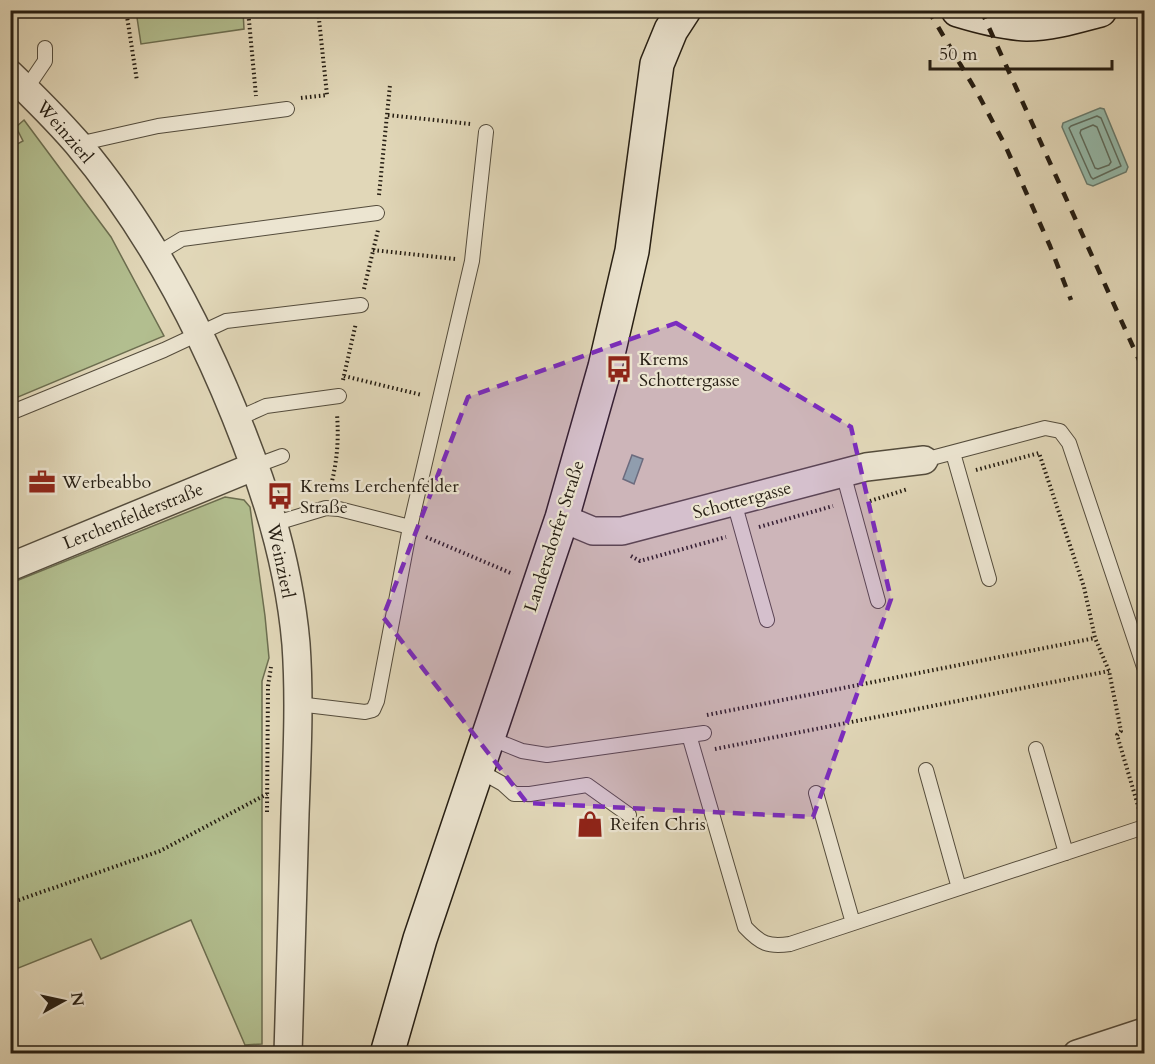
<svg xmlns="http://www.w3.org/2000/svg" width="1155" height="1064" viewBox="0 0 1155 1064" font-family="Cardo,serif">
	<rect width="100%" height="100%" fill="#e1d7b8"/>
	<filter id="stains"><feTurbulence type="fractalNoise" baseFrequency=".00333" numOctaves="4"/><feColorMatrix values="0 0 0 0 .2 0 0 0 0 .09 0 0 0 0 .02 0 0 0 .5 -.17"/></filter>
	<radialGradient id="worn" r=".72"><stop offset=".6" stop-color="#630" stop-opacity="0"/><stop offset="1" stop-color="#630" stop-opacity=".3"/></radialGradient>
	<path fill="#b2be8f" stroke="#6c6e50" stroke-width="1.5" d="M136,11H243L244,29L141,44Z
		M24,120L111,237L164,336L11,400L10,148L23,141L16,127Z
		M225,497L244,500L250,507L265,616L269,658L262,681V1044L245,1045L191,920L101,959L91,939L11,971L10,882L13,881L10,874L11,583Z"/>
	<path fill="#95baab" stroke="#687b6e" stroke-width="1.5" d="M1100,108L1104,109L1128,167L1126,172L1093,186L1087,184L1062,127L1063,123Z
		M632,455L643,459L634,484L623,479Z"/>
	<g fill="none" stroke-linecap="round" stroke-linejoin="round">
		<path stroke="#5d6c5e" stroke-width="1.5" d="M1097,116L1101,118L1121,166L1093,179L1091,177L1069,128L1071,126Z
			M1093,125L1097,127L1111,162L1109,165L1098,169L1095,168L1080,133L1081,130Z"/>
		<defs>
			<path id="lane" d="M26,89L45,61V48
				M78,144L158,126L287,109
				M157,254L182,239L377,213
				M10,413L164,350L226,321L361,305
				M237,419L266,406L339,396
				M953,453L989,579
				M924,460L1045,428L1060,431L1069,443L1144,667
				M255,466L282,456
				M843,473L878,601
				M734,502L767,620
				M273,524L326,508L339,509L410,527
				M298,704L365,712L373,710L377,701L410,527L472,261L486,132
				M689,735L745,927C761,944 768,947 790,944L1144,827
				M487,737L522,751L547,755L704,733
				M1036,749L1066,853
				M478,770L503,784L514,794H530L587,785L629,815
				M926,770L959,888
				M816,793L853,923"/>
			<path id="street" d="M10,74C33,96 56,119 77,143C151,231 205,335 246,443C271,507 290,575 296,644C300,700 297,757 295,814C293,894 291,974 288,1054
				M562,518L593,531H622L866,467L924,460
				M10,567L255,466
				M1077,1054L1144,1032"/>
			<path id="secondary" d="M958,10C981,17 1003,23 1027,24C1051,24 1077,16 1100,10
				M387,1054L420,939L562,518L605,367L632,251L657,64L671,30L684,10"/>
		</defs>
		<use href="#lane" stroke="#544c3c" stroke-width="16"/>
		<use href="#street" stroke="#544c3c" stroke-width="30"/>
		<use href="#secondary" stroke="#251d12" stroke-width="36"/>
		<path stroke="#251d12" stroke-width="4" stroke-dasharray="1.5 3" stroke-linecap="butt" d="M126,10L137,81
			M248,10L256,96
			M301,98L327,95L318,10
			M388,115L471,124
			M379,195L390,85
			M373,250L456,259
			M364,289L378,230
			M344,376L422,395
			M343,380L356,323
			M976,470L1039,453L1084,587L1095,638L1109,671L1121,731L1117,735L1139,809
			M330,489C337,463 339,441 337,414
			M870,501L908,489
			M759,527L833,506
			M426,537L513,574
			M631,556L640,561L726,537
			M707,715L1095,638
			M715,749L1109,671
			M267,812L268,686L271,667
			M10,903L160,851L267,794"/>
		<use href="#lane" stroke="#ece5d1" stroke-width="14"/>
		<use href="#street" stroke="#ece5d1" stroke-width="27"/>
		<use href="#secondary" stroke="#ece5d1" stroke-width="33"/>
		<path stroke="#251d12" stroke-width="4.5" stroke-dasharray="10 10" stroke-linecap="butt" d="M928,10L978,94L1005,145L1050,246L1071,300
			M981,10L1144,371"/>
	</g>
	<path fill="#7b2cbf" fill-opacity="0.2" stroke="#7b2cbf" stroke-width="4.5" stroke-dasharray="12 8" stroke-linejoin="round" d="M676,323L851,427L891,599L813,817L527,803L383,617L468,397Z"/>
	<defs>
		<symbol id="bus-bare" viewBox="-9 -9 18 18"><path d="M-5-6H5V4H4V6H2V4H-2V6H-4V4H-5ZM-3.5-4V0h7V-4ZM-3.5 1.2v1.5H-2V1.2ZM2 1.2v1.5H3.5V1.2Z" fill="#8f2418" stroke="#ece5d1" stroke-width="2.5" paint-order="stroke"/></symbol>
		<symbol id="office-bare" viewBox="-9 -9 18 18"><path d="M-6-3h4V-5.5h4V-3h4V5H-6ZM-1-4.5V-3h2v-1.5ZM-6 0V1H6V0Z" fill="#8f2418" stroke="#ece5d1" stroke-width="2.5" paint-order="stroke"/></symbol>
		<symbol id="shop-bare" viewBox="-9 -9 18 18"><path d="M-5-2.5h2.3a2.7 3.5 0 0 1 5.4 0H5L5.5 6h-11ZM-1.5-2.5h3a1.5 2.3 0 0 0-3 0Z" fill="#8f2418" stroke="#ece5d1" stroke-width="2.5" paint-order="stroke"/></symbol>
	</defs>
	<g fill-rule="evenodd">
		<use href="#bus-bare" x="600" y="350" width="38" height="38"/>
		<use href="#office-bare" x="23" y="463" width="38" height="38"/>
		<use href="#bus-bare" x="261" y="477" width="38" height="38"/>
		<use href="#shop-bare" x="571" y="805" width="38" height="38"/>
	</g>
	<g text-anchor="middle" stroke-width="4.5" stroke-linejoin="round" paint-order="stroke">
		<g font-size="18" fill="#251d12" stroke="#ece5d1">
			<text transform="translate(65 132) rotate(49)" y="6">Weinzierl</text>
			<text transform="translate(742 500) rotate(-15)" y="6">Schottergasse</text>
			<text transform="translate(133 516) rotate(-22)" y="6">Lerchenfelderstraße</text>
			<text transform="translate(554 536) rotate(-72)" y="6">Landersdorfer Straße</text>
			<text transform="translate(281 561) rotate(78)" y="6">Weinzierl</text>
		</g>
		<g font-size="18" fill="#251d12" stroke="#ece5d1" text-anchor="start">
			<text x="639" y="365">Krems<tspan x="639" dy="21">Schottergasse</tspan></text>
			<text x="62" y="488">Werbeabbo</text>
			<text x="300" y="492">Krems Lerchenfelder<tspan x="300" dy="21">Straße</tspan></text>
			<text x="610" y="830">Reifen Chris</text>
		</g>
	</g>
	<rect width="1155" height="1064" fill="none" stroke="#e1d7b8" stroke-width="36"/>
	<rect x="12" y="12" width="1131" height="1040" fill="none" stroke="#251d12" stroke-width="3"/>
	<rect x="18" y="18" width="1119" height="1028" fill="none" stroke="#251d12" stroke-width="1.5"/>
	<g transform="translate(63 1001) rotate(82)" stroke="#ece5d1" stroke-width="4.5" paint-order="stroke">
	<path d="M0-4.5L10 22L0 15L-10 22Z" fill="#251d12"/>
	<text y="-9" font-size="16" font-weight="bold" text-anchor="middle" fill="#251d12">N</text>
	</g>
	<path d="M930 60v9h182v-9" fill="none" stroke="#251d12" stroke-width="3"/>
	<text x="939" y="60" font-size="18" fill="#251d12" stroke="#ece5d1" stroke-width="4.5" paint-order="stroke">50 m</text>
	<rect width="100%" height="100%" filter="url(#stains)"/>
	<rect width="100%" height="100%" fill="url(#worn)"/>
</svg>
